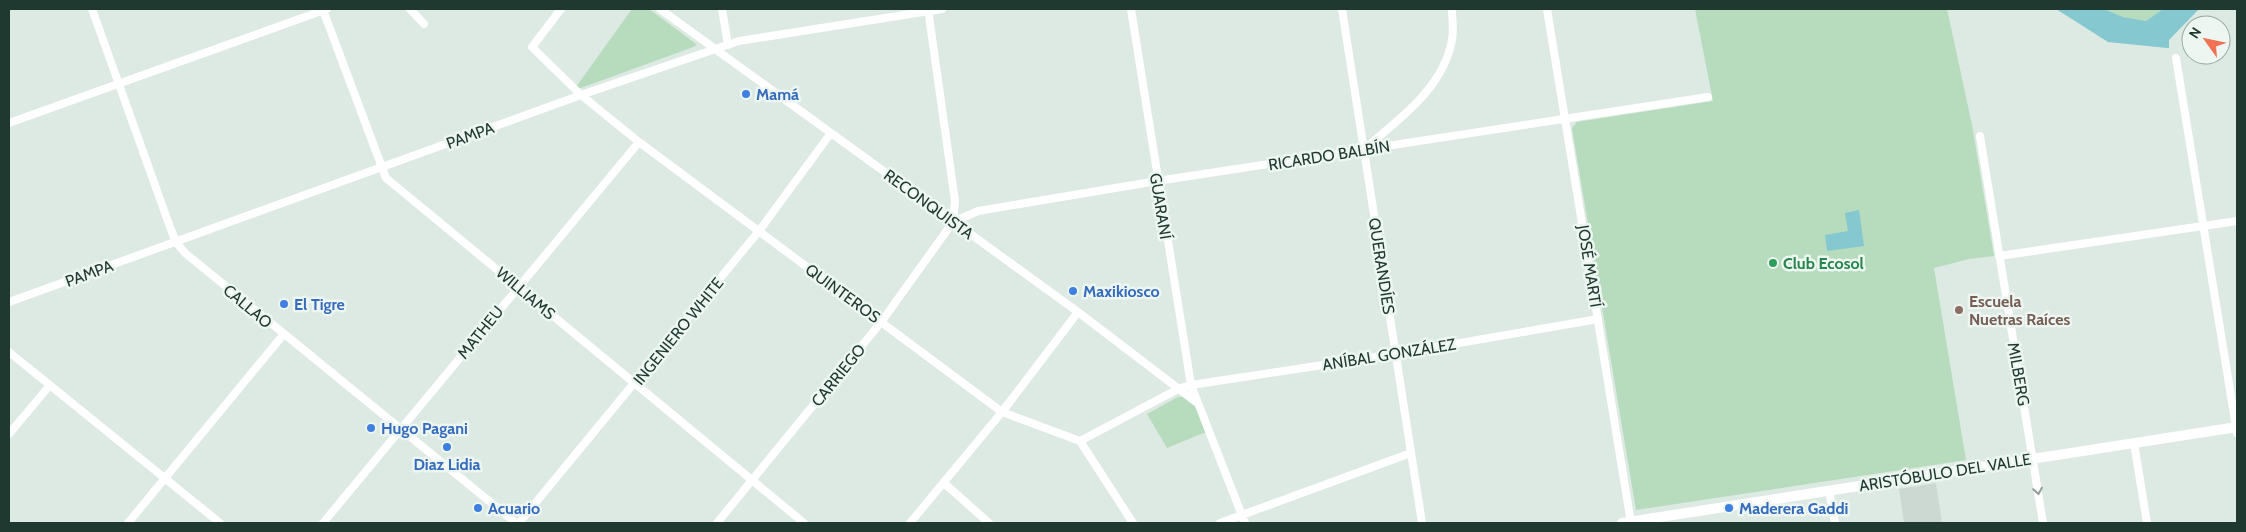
<svg xmlns="http://www.w3.org/2000/svg" width="2246" height="532" viewBox="0 0 2246 532" font-family="Cabin,sans-serif">
	<rect width="100%" height="100%" fill="#dde9e3"/>
	<path fill="#ccd9d2" d="M1936,483L1942,523H1904L1899,489Z"/>
	<path fill="#b6dbbd" d="M632,9H649L695,43L696,46L578,89L576,87Z
		M1695,9H1947L1972,125L1994,256L1969,259L1934,268L1966,460L1636,510L1572,128L1577,122L1713,101Z
		M2104,9H2163L2146,21L2123,17Z
		M1178,397C1196,394 1201,419 1206,432L1167,448L1147,414Z"/>
	<path fill="#85c8cf" d="M2056,9H2104L2123,17L2146,21L2163,9H2199L2169,40V48H2167L2108,42Z
		M1859,210L1864,246L1827,251L1825,235L1848,231L1845,213Z"/>
	<g fill="none" stroke-linecap="round" stroke-linejoin="round">
		<path stroke="#fff" stroke-width="8" d="M92,9L170,227L176,242L185,253L516,523
			M410,9L424,24
			M561,9L532,47L581,95L639,142L1002,412L1080,441L1180,388L1191,385L1396,354L1598,319
			M660,9L1078,312L1196,402
			M722,9L728,45
			M1131,9L1191,385L1245,523
			M1342,9L1422,523
			M1547,9L1631,523
			M323,10L386,178L804,523
			M2176,58L2237,433
			M9,123L327,9
			M1980,136L2043,523
			M1363,150C1399,119 1443,89 1452,40C1454,30 1452,19 1452,9
			M953,222L978,211L1157,181L1708,97
			M1999,256L2237,221
			M9,302L581,95L739,41L942,9
			M9,352L220,523
			M9,434L50,385
			M1080,441L1133,523
			M2134,443L2147,523
			M944,483L989,523
			M1829,490L1835,523
			M128,523L283,335
			M323,523L639,142
			M519,523L759,231L831,133
			M717,523L882,321L953,222L955,201L928,9
			M910,523L1002,412L1078,312
			M1220,523L1411,453"/>
		<path stroke="#fff" stroke-width="10" d="M1622,523L2237,427"/>
	</g>
	<defs><path id="oneway-chevron" d="M-2-3.5L2.5 0L-2 3.5" fill="none" stroke-width="1.6" stroke-linecap="round" stroke-linejoin="round" transform="scale(1.25)"/></defs>
	<use stroke="#8f9c98" href="#oneway-chevron" transform="translate(2038 491) rotate(81)"/>
	<g fill="#3f7fe0" stroke="#edf6f1" stroke-width="2">
		<circle cx="746" cy="94" r="5"/>
		<circle cx="1073" cy="291" r="5"/>
		<circle cx="284" cy="304" r="5"/>
		<circle cx="371" cy="428" r="5"/>
		<circle cx="447" cy="447" r="5"/>
		<circle cx="478" cy="508" r="5"/>
		<circle cx="1729" cy="508" r="5"/>
	</g>
	<circle fill="#2e9e5b" stroke="#edf6f1" stroke-width="2" cx="1773" cy="263" r="5"/>
	<circle fill="#8d6e63" stroke="#edf6f1" stroke-width="2" cx="1959" cy="310" r="5"/>
	<g text-anchor="middle" stroke-width="5" stroke-linejoin="round" paint-order="stroke">
		<g font-size="16" font-weight="bold" fill="#366cbe" stroke="#edf6f1" text-anchor="start">
			<text x="756" y="100">Mamá</text>
			<text x="1083" y="297">Maxikiosco</text>
			<text x="294" y="310">El Tigre</text>
			<text x="381" y="434">Hugo Pagani</text>
			<text x="447" y="470" text-anchor="middle">Diaz Lidia</text>
			<text x="488" y="514">Acuario</text>
			<text x="1739" y="514">Maderera Gaddi</text>
		</g>
		<g font-size="16" fill="#1f3830" stroke="#edf6f1">
			<text transform="translate(470 135) rotate(-20)" y="6">PAMPA</text>
			<text transform="translate(1329 155) rotate(-9)" y="6">RICARDO BALBÍN</text>
			<text transform="translate(929 204) rotate(36)" y="6">RECONQUISTA</text>
			<text transform="translate(1161 206) rotate(81)" y="6">GUARANÍ</text>
			<text transform="translate(1382 266) rotate(81)" y="6">QUERANDÍES</text>
			<text transform="translate(1590 266) rotate(81)" y="6">JOSÉ MARTÍ</text>
			<text transform="translate(89 273) rotate(-20)" y="6">PAMPA</text>
			<text transform="translate(526 293) rotate(40)" y="6">WILLIAMS</text>
			<text transform="translate(843 293) rotate(36)" y="6">QUINTEROS</text>
			<text transform="translate(248 306) rotate(40)" y="6">CALLAO</text>
			<text transform="translate(678 331) rotate(-51)" y="6">INGENIERO WHITE</text>
			<text transform="translate(480 332) rotate(-51)" y="6">MATHEU</text>
			<text transform="translate(1389 354) rotate(-9)" y="6">ANÍBAL GONZÁLEZ</text>
			<text transform="translate(2019 374) rotate(80)" y="6">MILBERG</text>
			<text transform="translate(838 375) rotate(-51)" y="6">CARRIEGO</text>
			<text transform="translate(1945 472) rotate(-9)" y="6">ARISTÓBULO DEL VALLE</text>
		</g>
		<g font-size="16" font-weight="bold" fill="#27864d" stroke="#edf6f1" text-anchor="start">
			<text x="1783" y="269">Club Ecosol</text>
		</g>
		<g font-size="16" font-weight="bold" fill="#785e54" stroke="#edf6f1" text-anchor="start">
			<text x="1969" y="307">Escuela<tspan x="1969" dy="18">Nuetras Raíces</tspan></text>
		</g>
	</g>
	<rect width="2246" height="532" fill="none" stroke="#1f3830" stroke-width="20"/>
	<g transform="translate(2206 40) rotate(303)"><circle r="24" fill="#edf6f1" stroke="#9baaa4"/>
	<path d="M0-4L9 19L0 12L-9 19Z" fill="#f07154"/>
	<text y="-8" font-size="14" font-weight="bold" text-anchor="middle" fill="#1f3830">N</text>
	</g>
</svg>
